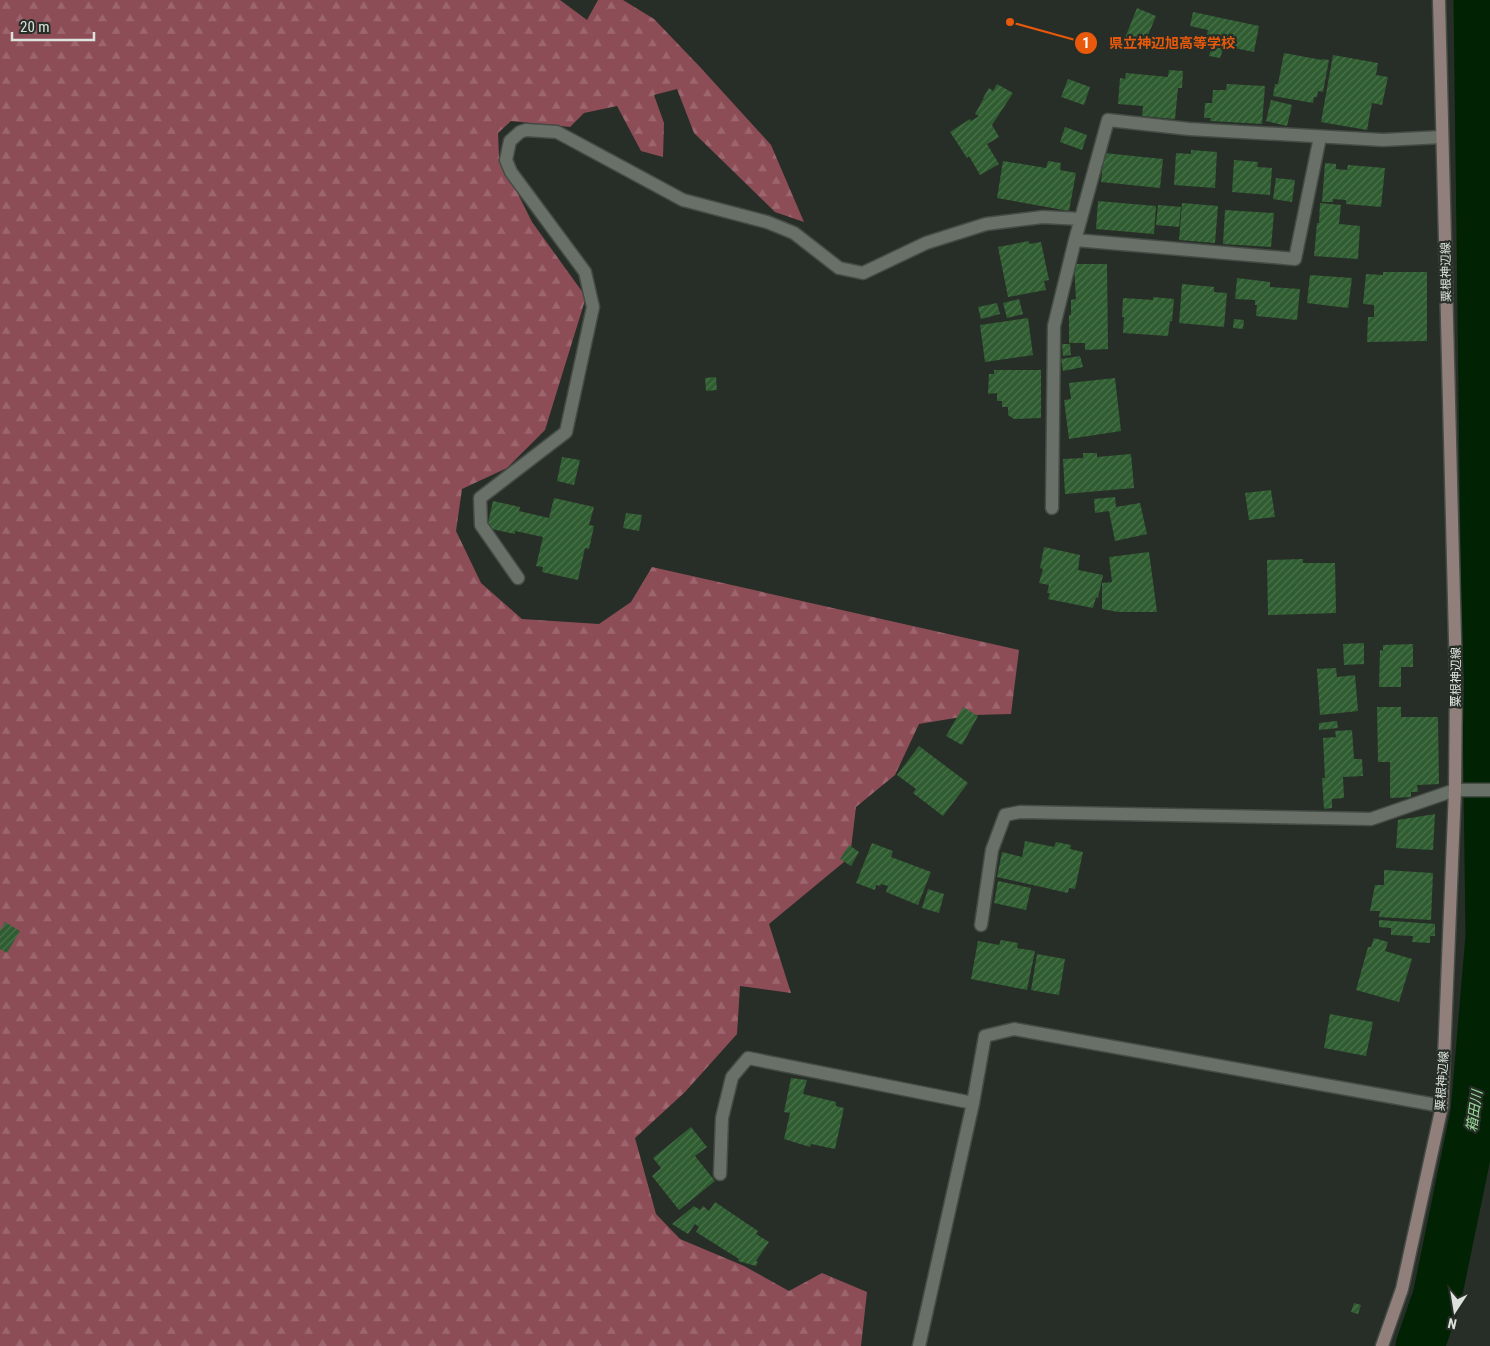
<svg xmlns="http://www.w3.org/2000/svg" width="1490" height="1346" viewBox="0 0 1490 1346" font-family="'Roboto Condensed','Noto Sans JP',sans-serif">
	<defs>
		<pattern id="forest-firs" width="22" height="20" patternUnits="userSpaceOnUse" patternTransform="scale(1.25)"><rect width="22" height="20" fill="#8d4d57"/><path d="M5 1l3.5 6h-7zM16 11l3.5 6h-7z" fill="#9d666f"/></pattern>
		<pattern id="building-hatch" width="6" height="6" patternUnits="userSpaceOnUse" patternTransform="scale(1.25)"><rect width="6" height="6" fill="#2f5c30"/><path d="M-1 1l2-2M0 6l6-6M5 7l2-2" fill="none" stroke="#4d734e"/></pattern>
	</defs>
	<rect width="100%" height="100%" fill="#272e27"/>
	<path fill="url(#forest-firs)" d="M0,0H560L587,20L598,0H623L654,19L700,67L771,145L804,222L775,212L694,133L677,89L654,95L664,123L663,157L641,151L617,106L584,113L570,127L511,121L498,133L499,156L532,222L586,297L545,430L507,468L462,489L456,531L481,583L522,619L599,624L631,602L652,567L1019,650L1011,714L973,715L919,724L895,775L856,807L850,857L769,924L791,993L740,986L737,1034L685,1092L635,1138L656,1214L680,1239L744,1266L789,1291L822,1273L867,1292L861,1346H0Z"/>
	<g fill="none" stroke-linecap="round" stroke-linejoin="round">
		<path stroke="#012203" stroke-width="49" d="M1420,1346L1437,1297L1475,1113L1490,936L1478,0"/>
	</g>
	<path fill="url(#building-hatch)" d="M1137,8L1156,16L1144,45L1125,38Z
		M1193,12L1259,26L1254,52L1214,44L1213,46L1205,44L1208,30L1190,26Z
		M1212,46L1223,49L1220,58L1209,56Z
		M1284,53L1322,60V59L1329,60L1323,92L1318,91L1317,97H1314L1313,103L1273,96L1275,84H1278Z
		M1333,55L1378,63L1376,75L1388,77L1382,105L1372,103L1367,130L1321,122Z
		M1169,70L1183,71L1182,88H1178L1175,119L1142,116L1143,106L1118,104L1120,78L1125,79L1126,73L1168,77Z
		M1068,79L1090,87L1084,105L1061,97Z
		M997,84L1013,93L992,125L999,137L987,144L999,164L980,175L969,156L967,158L950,132L970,119L971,121L979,116L975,114L984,98H983L989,88L993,91Z
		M1227,84L1265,86L1262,124L1210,121L1211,118H1204L1205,103H1212L1213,90H1226Z
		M1271,100L1292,105L1287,126L1266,121Z
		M1065,127L1087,135L1082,150L1060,142Z
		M1191,150L1217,152L1215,188L1174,185L1176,153L1191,154Z
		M1104,153L1163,159L1160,188L1101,182Z
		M1234,160L1258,162L1257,167L1272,168L1270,195L1232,192Z
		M1003,161L1046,168L1048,161L1061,163L1060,170L1076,173L1069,211L997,198Z
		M1325,163L1336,164V169L1347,170L1348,165L1385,168L1381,207L1346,204V200L1333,199V202H1322Z
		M1276,178L1295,180L1292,202L1273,199Z
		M1098,201L1156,206L1154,234L1096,229Z
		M1182,203L1218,206L1215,243L1179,240Z
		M1320,203L1341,205L1339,224L1360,226L1358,259L1314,256L1317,223H1319Z
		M1158,205L1181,207L1179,227L1156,225Z
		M1225,210L1274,213L1271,247L1223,244Z
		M1029,241V244L1041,242L1049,280L1044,281L1046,290L1008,297L998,247Z
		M1074,264H1107L1108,349L1085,350V343H1069V315H1071V300L1076,299Z
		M1383,272H1427V341L1367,342L1368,317H1374V305L1363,304L1366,274L1383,275Z
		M1310,275L1352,278L1348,308L1307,303Z
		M1237,278L1270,282V287L1300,289L1297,320L1256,316L1257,305H1255V300L1235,299Z
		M1182,284L1214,287V292L1227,293L1224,327L1179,323Z
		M1153,297L1174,299L1172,321H1170L1168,336L1123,333L1124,317H1122L1123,298L1153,300Z
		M1019,299L1023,314L1007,318L1003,303Z
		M997,303L1000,314L981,319L978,307Z
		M1028,318L1033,355L985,362L980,325Z
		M1234,319L1244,320L1243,329L1233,328Z
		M1062,344H1070L1071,355L1063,356Z
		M1080,356L1083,367L1063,371L1061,359Z
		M994,370H1041V418L1014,419L1008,415V407H1002V401H997V393L988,394L989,374H994Z
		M716,377L717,390L706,391L705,378Z
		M1115,378L1121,431L1069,439L1064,400L1071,399L1069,383Z
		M1083,453H1097V457L1131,454L1134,488L1065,494L1063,459L1083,458Z
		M562,457L580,460L574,485L557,481Z
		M1271,490L1275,517L1249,520L1245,493Z
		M1115,497L1116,507L1140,503L1147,534L1115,541L1109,511L1095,513L1094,499Z
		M554,498L594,507L589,525L594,526L589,549L585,548L578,580L542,572L543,567L536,566L543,537L515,531V534L487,528L493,501L520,507L519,511L549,518Z
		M626,513L642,515L639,531L623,528Z
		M1044,547L1080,555L1078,570L1103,575L1098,598L1096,597L1093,608L1048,599L1050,593H1047L1049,585L1039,583L1043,569L1040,568Z
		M1149,552L1157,612H1118L1102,609V583L1112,582L1109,557Z
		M1303,559V563H1335L1336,613L1268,615L1267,560Z
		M1364,643V664L1344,665L1343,644Z
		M1413,644V667H1401V687H1379L1380,650L1383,651V645Z
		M1336,668L1337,677L1355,675L1358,711L1320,715L1317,669Z
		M963,707L978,716L962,745L946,736Z
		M1377,707H1401V717H1438L1439,784L1417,785L1418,792H1411V797L1390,798V762H1378Z
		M1337,721L1338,728L1319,730V723Z
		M1352,730L1354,759H1362L1363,776L1343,777L1344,798L1332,799V808L1324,809L1322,778H1325L1323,738L1336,737L1335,731Z
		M919,746L968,783L943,816L913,793L916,789L897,775Z
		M1435,814L1433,850L1396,848L1398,820Z
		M1025,841L1054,847L1056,842L1071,845L1070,849L1083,852L1075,889L1069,888L1068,893L997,877L1002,852L1022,857Z
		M872,843L893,851L891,857L931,872L918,905L886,892L888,886L881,884L880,886L876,885L875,890L856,883Z
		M849,845L859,852L851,866L840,859Z
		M1384,870L1433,873L1431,920L1379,917L1380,911H1370L1375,885H1384Z
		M998,881L1031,888L1026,910L994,903Z
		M928,889L944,894L939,913L922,908Z
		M1379,920L1435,924V936H1430V943L1412,942L1413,936L1391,935V928L1379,927Z
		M5,922L20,931L7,953L0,949V931Z
		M1374,938L1388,942L1385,951L1412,959L1399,1002L1356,990L1368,947H1371Z
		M1001,940L1018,943L1017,948L1035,951L1027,990L971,979L978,941L999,945Z
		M1037,954L1065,959L1059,995L1031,990Z
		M1330,1014L1373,1022L1366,1056L1324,1048Z
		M791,1078L807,1080L803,1094L836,1102V1106L844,1108L835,1149L811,1144L810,1147L784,1139L790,1113L784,1112Z
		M691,1127L707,1147L695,1156L715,1181L679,1210L652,1176L661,1168L653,1158Z
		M715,1202L758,1231L756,1234L769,1242L756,1261L758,1262L756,1266L738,1261L739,1259L696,1232L699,1227L695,1224L688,1234L672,1224L694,1206L700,1210L703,1206L709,1211Z
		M1354,1303L1361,1305L1358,1314L1351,1312Z"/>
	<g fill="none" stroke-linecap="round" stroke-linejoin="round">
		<defs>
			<path id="minor" d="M1075,240L1295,259L1320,137
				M1052,508L1054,326L1075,240L1108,120L1189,129L1383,140L1442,137
				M518,578L481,525L480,498L566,432L593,307L585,272L511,172L506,160L510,141L520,132L526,130L557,132L683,200L767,222L794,233L839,268L863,273L926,243L986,224L1043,217L1081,219
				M981,925L992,850L1005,815L1020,812L1371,819L1455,790H1490
				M720,1174L722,1118L732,1077L748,1058L973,1103
				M919,1346L973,1103L985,1036L1014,1029L1442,1106"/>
			<path id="secondary" d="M1382,1346L1402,1289L1442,1106L1455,790L1456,680L1439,0"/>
		</defs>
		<use href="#minor" stroke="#454b45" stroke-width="15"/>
		<use href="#secondary" stroke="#454b45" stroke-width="15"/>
		<use href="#minor" stroke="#687067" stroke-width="12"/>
		<use href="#secondary" stroke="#917f7c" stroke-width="12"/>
	</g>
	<g text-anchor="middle" stroke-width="4.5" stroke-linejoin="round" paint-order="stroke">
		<g font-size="12" fill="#dde2dd" stroke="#272e27">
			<text transform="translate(1446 272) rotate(-91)" y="4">粟根神辺線</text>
			<text transform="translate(1456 677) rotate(-90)" y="4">粟根神辺線</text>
			<text transform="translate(1442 1081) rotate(-86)" y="4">粟根神辺線</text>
		</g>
		<g font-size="14" font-style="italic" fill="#9bdf9a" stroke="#272e27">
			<text transform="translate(1474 1111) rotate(-82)" y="5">箱田川</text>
		</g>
	</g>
	<path fill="none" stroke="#e8590c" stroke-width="2" d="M1010 22L1086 43"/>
	<g fill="#e8590c" stroke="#272e27" stroke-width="2">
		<circle cx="1010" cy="22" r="5"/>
		<circle cx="1086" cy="43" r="12"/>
	</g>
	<g font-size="15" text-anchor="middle" font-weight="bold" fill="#fff">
		<text x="1086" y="48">1</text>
	</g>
	<g font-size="14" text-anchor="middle" font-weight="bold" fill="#e8590c" stroke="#272e27" stroke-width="4.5" stroke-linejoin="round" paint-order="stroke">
		<text x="1172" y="48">県立神辺旭高等学校</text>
	</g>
	<g transform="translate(1455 1311) rotate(192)" stroke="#272e27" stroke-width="4" paint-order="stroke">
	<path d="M0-4L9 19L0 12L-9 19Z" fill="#dde2dd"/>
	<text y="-8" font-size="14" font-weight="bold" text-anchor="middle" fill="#dde2dd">N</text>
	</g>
	<path d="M12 32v8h82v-8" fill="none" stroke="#dde2dd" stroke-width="2.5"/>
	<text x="20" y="32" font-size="15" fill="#dde2dd" stroke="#272e27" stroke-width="4" paint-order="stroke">20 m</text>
</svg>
